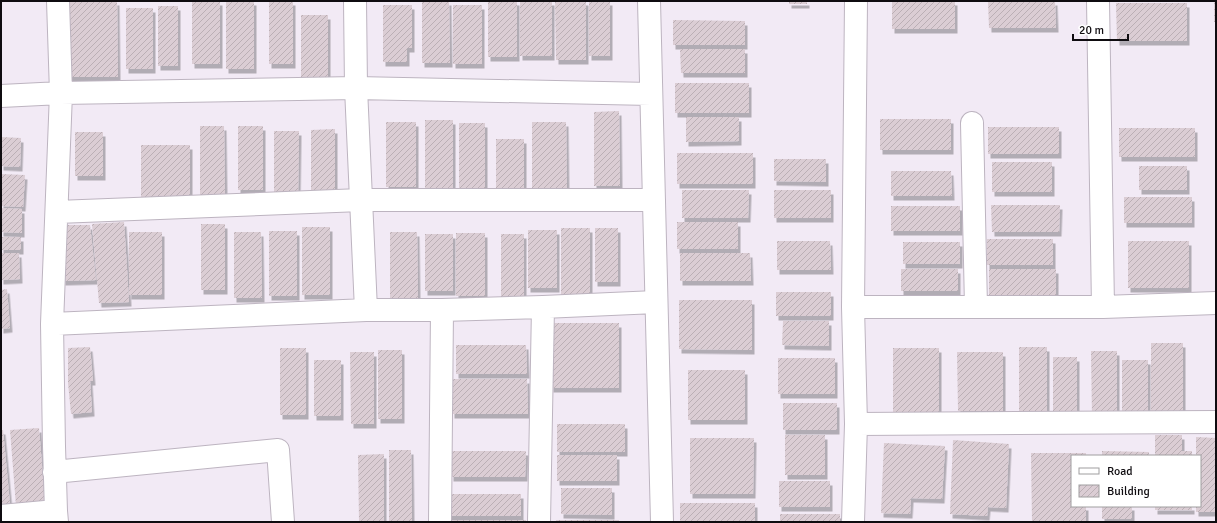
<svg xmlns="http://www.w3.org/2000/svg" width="1217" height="523" viewBox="0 0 1217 523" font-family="Signika,sans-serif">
	<defs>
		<pattern id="building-hatch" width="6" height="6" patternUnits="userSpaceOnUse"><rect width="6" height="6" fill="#dbcdd4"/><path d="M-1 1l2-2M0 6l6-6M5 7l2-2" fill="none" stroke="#bbafb5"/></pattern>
		<filter id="shadow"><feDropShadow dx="2.5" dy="4.5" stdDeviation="0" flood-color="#0004"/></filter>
	</defs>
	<rect width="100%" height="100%" fill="#f2eaf5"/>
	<path fill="url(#building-hatch)" filter="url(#shadow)" d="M68,1H117L118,77H68Z
		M192,1H220V64H192Z
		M226,1H254V69H226Z
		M269,1H293V64H269Z
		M422,1H449L450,63H422Z
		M488,1H517V57H488Z
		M520,1H552V56H520Z
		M555,1H586V60H556Z
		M589,1H610V56H589Z
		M789,1H807V4H789Z
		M892,1H955V29H892Z
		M988,1H1055L1056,28H989Z
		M1214,1H1216V22H1214Z
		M1116,3H1187V41H1117Z
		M383,5H412V48H407V62H383Z
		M453,5H482V64H453Z
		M158,6H178V66H158Z
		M126,8H153V69H126Z
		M301,15H328V85L301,84Z
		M673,20L745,21V45H673Z
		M680,49H745V73H681Z
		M675,83H749V113H675Z
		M619,111L620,186H594V112Z
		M686,117H739V141L686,142Z
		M880,119H951V150H880Z
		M425,120H453V188H425Z
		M386,122H416V187H386Z
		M532,122H566L567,194L532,193Z
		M459,123H485V190L459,189Z
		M200,126H224L225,196H200Z
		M238,126H263V190H238Z
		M988,127H1059V154H988Z
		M1119,128H1195V157H1119Z
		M335,129V191L311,190V130Z
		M274,131H299L298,195L274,194Z
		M75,132H103V176H75Z
		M1,137L21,138L20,167L1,166Z
		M496,139H524V189H496Z
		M141,145H190V203H141Z
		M677,153H753V184H677Z
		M774,159H826V182L774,181Z
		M992,162H1052V192H992Z
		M1139,166H1187V190H1139Z
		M891,171H951L952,196H891Z
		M1,174L25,175L23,207L1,206Z
		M682,190H749L748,218H682Z
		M774,190H831V218H774Z
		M1124,197H1192V223H1124Z
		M991,205H1060L1059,232H992Z
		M891,206H960V231H891Z
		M1,208L22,209V233L1,232Z
		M124,222L129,302L99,303L92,224Z
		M677,222H738V249H677Z
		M201,224H225V290H201Z
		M60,225H90L96,280L63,281Z
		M302,227H330V295H302Z
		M561,228H590V295H561Z
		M595,228H618V282H595Z
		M528,230H557V288H528Z
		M269,231H297V296H269Z
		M129,232H162V295H129Z
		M234,232H261L262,298H234Z
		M390,232H417L418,298H390Z
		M456,233H485V296H456Z
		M425,234H453V291H425Z
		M501,234H524V299H501Z
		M1,237H21V250H1Z
		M987,239H1053V265H987Z
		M777,241H830L831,270H777Z
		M1128,241H1189V288H1128Z
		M903,242H960V264H903Z
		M1,253H19L20,279L1,280Z
		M680,253H750L751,281H680Z
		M901,269H958V291H901Z
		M989,269H1056V298H989Z
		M7,289L10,328L1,329V290Z
		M776,292H831V316H776Z
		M679,300H752V350L679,349Z
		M783,321H829V346L782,345Z
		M551,323H619V388H551Z
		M1151,343H1183V414L1151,415Z
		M456,345H526L527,374H456Z
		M90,347L93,381H90L92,412L71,414L68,383V348Z
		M1019,347H1047V415L1019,414Z
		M280,348H306V415H280Z
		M893,348H939V416L893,415Z
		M378,350H402V419H378Z
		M1091,351H1117V418H1092Z
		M350,352H374V424H351Z
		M957,352H1003V411H958Z
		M1053,357H1077V413H1053Z
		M778,358H835V394H778Z
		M314,360H341V416H314Z
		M1122,360H1148V415L1122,414Z
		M688,370H745V420H688Z
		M452,379H527L528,414H452Z
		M783,403H837V430H783Z
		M557,424H625V452H557Z
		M39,428L45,504L16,506L10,430Z
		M1,430H3L10,505L1,506Z
		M785,435H825V475H785Z
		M1155,435H1182V451H1192V456H1155Z
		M1196,437L1216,438V512H1196V506H1200V456H1196Z
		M690,438H754L753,494H690Z
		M953,440L1009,444L1006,508L988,507L987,516L950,514Z
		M884,443L945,446L942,499L911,498L910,514L881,513Z
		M389,450H411L412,521H389Z
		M451,451H526L525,477H451Z
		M1102,451L1149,452V456H1102Z
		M1031,453H1086V456H1072V506H1086V522H1032Z
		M384,454V522H359L358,455Z
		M557,455H617V481H557Z
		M779,481H830V507H779Z
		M561,488H612V515L561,514Z
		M449,494H521V516H449Z
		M680,503H755V522H680Z
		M1102,506H1132V519H1102Z
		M1155,506H1192V510H1155Z
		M780,514H840V522H780Z
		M452,520H526V522H452Z
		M556,520H619V522H556Z"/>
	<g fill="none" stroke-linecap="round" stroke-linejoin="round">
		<defs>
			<path id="minor" d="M355,1L356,88L366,310
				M649,1L662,522
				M1098,1L1103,307
				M1,96L61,93L356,88L651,94
				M972,123L976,307
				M57,212L361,200H654
				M853,307H1103L1216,303
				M52,324L366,310H442L543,307L656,302
				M856,424L1216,422
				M54,472L278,450L283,522
				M1,516L56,511
				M57,522L56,511L54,446L52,324L61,93L58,1
				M440,522L442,310
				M539,522L543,307
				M853,522L856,424L853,307L856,1"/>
		</defs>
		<use href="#minor" stroke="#bdb4c0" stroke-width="24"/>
		<use href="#minor" stroke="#fff" stroke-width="22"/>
	</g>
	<rect width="1217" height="523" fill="none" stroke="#0f0c10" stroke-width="4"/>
	<rect x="1071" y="455" width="130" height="52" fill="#ffffff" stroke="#9f9e9f"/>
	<rect x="1079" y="468" width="20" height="6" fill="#ffffff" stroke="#9f9e9f"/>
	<text x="1107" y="475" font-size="12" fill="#0f0c10">Road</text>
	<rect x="1079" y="485" width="20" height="12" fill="url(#building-hatch)" stroke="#9f9e9f"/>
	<text x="1107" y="495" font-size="12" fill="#0f0c10">Building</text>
	<path d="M1073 34v6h55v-6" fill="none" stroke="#0f0c10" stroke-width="2"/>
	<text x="1079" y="34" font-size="12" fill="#0f0c10" stroke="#ffffff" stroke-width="3" paint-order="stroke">20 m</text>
</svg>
